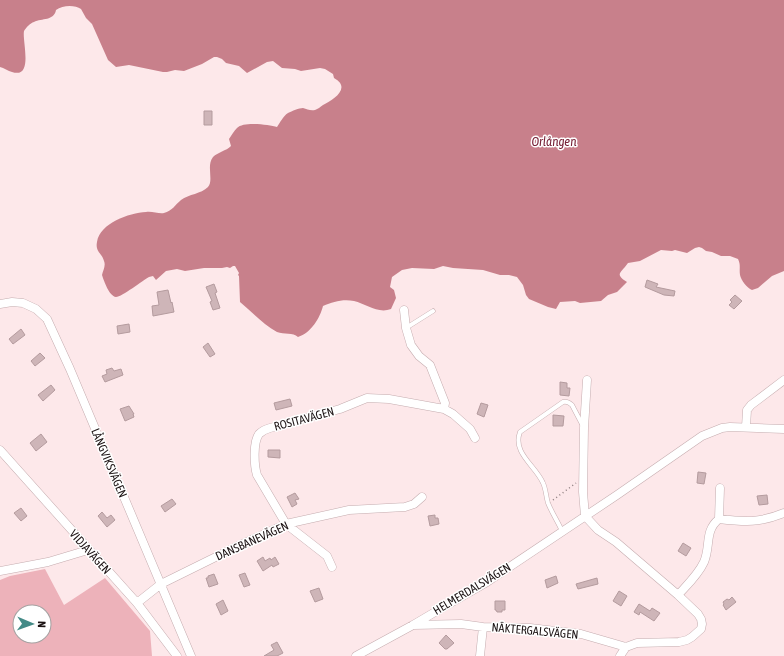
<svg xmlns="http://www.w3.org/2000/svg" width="784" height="656" viewBox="0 0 784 656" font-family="'Asap Condensed',sans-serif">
	<rect width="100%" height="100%" fill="#fde8ea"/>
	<path fill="#edb2ba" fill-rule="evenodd" d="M45,569L64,605L105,578L150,631L152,656H0V580L10,576ZM20,612H44V636H20Z"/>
	<path fill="#c8808b" d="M0,0H784V271L772,276L758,288L752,290C747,288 741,280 740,275C739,269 741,265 738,259L730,256H721L712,252L706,251L702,248L699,247L695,248L687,253L675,250L672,251L661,250L640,261L628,263C621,273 614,274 627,282L617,292L608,295L601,301L580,303L575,301L560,302L556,309L548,307L529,299L526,295L523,285L517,277L509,275H500L483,270L453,268L443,266L434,269L412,268L402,270L392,277L390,287L394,290L396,298L391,309C378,314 366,304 354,301C342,299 333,302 323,306C320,318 311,333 298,337C293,332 284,335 277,332C263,324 252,312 240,302L239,276L238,275L239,273L235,266H233L230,268L227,267L222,268H204L185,271L177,269L166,271L156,280L153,276L149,277C143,280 122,297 116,297C109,296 104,281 102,275C103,270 106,266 104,261C102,253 95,252 97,242C100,223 129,213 146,212C152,211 159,214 164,213C172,211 175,205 181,200C189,194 201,194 208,187C214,180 206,166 213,157C218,152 226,151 231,146L229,139C231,136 234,131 237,128C244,121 269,125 277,127C280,123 283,116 288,113C292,111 299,108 303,108C307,109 310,111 315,110C318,109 320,107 323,105C333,100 352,88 334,78L333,74L325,69L320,68L301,71L295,69L282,68L273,61L267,62L247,73L239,66L226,63L222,59L217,57H214L202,64L184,71L175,70L167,72H163L129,65L116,67L108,60L92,24L86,18L81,9C75,5 63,5 56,10C54,21 42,18 34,22C30,23 26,28 24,31C22,41 34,79 12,72C8,71 4,68 0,67Z"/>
	<path fill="#ceb5b8" stroke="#b49b9e" d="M204,111H212V125H204Z
		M647,280L658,284L656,287L675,291L674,296L664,295L645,287Z
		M214,284L217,292L215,293L220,308L213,310L210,302L212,301L206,287Z
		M168,290L171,303L172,302L174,312L153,316L152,306L159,305L157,292Z
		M735,295L742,301L734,309L729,305L732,302L730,300Z
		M129,324L130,332L118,334L117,326Z
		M21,329L25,335L13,344L9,339Z
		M208,343L215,354L210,357L203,347Z
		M40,353L45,358L35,366L31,361Z
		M112,368L114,371L121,369L123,375L105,382L102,376L107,374L106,370Z
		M560,382L567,383V388H570L569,396L560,395Z
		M51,385L55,390L43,401L38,395Z
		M290,399L292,406L276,410L274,403Z
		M481,403L488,405L484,417L477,414Z
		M129,406L134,414H133L134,417L125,421L120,409Z
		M553,415L564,416L563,426H553Z
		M41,434L47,442L36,451L30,443Z
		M268,450H280V458L268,457Z
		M698,472L706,473L704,484L697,483Z
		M295,493L299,499L295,500L297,504L292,507L287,497Z
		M767,495L768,504L759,505L757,496Z
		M172,499L176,504L165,512L161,506Z
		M21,508L27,516L21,521L14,513Z
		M102,512L107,518L111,515L115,520L107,527L98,516Z
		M435,515V518H438L439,524L430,526L428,516Z
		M683,543L691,548L686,556L678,551Z
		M263,557L265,561L270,558L271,560L275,557L279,564L273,567L272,565L263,571L257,561Z
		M245,573L250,585L244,587L239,575Z
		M214,574L218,584L209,587L206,578H208V576Z
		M556,576L558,583L547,588L545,580Z
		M597,578L598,584L578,589L576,584Z
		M319,588L323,599L315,602L310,591Z
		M619,591L627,596L621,606L613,601Z
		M732,597L736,602L726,610L723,605L724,604L723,602L727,599L729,600Z
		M223,600L228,611L221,615L216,604Z
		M495,601H505V610H502V612H497L496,610H495Z
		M639,604L650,611L652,608L660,613L654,621L640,612L639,615L634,612Z
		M446,635L454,643L447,649H445L439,643Z
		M277,642L283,653L277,656H264L274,650L271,645Z"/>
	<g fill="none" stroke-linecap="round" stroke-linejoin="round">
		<defs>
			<path id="lane" d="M406,328L433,311
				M562,531C558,522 552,513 548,503C546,497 546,489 543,483C536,466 512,453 520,432L563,402C567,401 569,402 572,405L583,426"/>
			<path id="street" d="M0,304L12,302L23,303L36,309L47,319L70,369L191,656
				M404,310L406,328L411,345L419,356L430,365L445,403L444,409
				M746,427L747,410L751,405L784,380
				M0,450L137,603L177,656
				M719,519L720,488
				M332,567L327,556L286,524L257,475C254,465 253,442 259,434C262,431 266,429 270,428L340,409L367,398L389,399L444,409L453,414L470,429L475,438
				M0,571L48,562L88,550
				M678,595C687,585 698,575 704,562C711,546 704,531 719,519C745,522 760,523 784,513
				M137,603L161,584L240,545L286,524L349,510L405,507L414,504L422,497
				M413,625L461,624L483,627L530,628L581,634L626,647L637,643L679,642L687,640L692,637L701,629L702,624L701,619L698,614L678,595L616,542L598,530L585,516L583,492L584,428L587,380
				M356,656L413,625L435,612L487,582L617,495L702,436L722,428L730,427L784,429
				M480,656L483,627
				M620,656L626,647"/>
		</defs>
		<use href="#lane" stroke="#c5acaf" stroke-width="5"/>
		<use href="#street" stroke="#c5acaf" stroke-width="9"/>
		<path stroke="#8c7d7f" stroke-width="1.5" stroke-dasharray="1 3" stroke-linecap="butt" d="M553,500L576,483"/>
		<use href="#lane" stroke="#fff" stroke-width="4"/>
		<use href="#street" stroke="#fff" stroke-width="8"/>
	</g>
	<g text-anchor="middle" stroke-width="3" stroke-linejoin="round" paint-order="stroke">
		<g font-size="12" fill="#1c1314" stroke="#fff">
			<text transform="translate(304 419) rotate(-15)" y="4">ROSITAVÄGEN</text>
			<text transform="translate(109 463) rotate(67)" y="4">LÅNGVIKSVÄGEN</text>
			<text transform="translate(252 541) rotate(-24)" y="4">DANSBANEVÄGEN</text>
			<text transform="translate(90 552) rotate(48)" y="4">VIDJAVÄGEN</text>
			<text transform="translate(472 589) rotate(-31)" y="4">HELMERDALSVÄGEN</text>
			<text transform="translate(535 631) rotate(5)" y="4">NÄKTERGALSVÄGEN</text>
		</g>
		<g font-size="13" font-style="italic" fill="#772137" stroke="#fff">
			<text x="554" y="146">Orlången</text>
		</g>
	</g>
	<g transform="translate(32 624) rotate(92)"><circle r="19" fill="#ffffff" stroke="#a4a1a1"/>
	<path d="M0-3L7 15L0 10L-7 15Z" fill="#448b87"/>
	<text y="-6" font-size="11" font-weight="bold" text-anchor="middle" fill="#1c1314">N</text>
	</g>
</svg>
